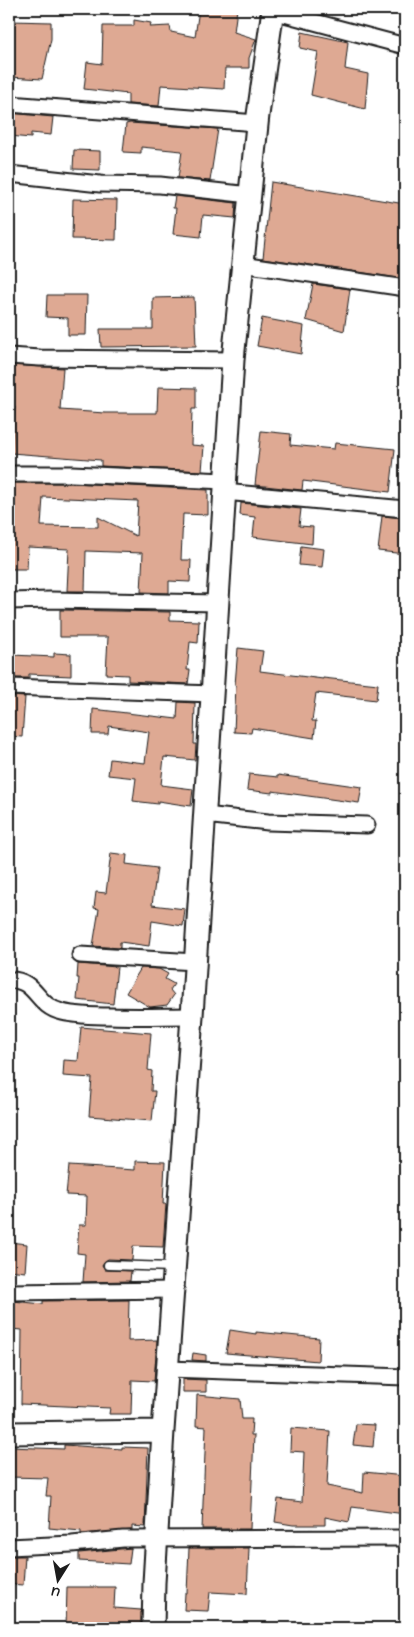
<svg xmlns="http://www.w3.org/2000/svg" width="414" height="1637" viewBox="0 0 414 1637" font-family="'Architects Daughter',sans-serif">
	<rect width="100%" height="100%" fill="#fff"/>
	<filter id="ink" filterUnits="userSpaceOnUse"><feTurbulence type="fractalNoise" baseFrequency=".02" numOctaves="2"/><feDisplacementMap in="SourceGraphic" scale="10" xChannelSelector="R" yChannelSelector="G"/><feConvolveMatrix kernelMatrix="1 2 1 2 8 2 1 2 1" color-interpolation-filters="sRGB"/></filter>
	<g filter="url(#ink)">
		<path fill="#dea993" stroke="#1c1c1c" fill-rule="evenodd" d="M199,9H237L234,32L256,39L249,58V68H225L224,89L161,85L159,106L128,104V94L84,89L87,62L102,64L103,26H134V20L151,23L150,27L170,26L171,32L195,37Z
			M11,21L51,22V39L42,79L10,77L12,39L9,38Z
			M302,32L348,42L345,69L368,74L365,109L311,95L318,52L300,48Z
			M9,113L53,117L51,135L31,133V138L9,136Z
			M130,123L218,129L210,181L178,178L182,151L141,147V153L123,152L126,124Z
			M74,150L100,151V170L73,169Z
			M271,182L405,204V279L263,258Z
			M175,196L236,203L235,218L203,215L201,237L173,234L176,208H173Z
			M73,199L117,200L116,240L72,239Z
			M313,284L350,289L344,331L306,320Z
			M47,295H87L86,335H68V318L46,317Z
			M194,297L196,346L101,347L100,329H153V298Z
			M262,318L304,326L301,354L257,346Z
			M9,365L63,368L60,410L105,413H157L158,387L196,388V409H192L191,445L204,446L202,471L101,466V460L11,453L15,406H9Z
			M261,431L291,434L290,445L334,449L335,443L395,449L390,492L303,481L302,490L255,485Z
			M9,483H72L208,490V515L183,514L181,560H191L190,582L169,581V593L141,592L143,553L86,551L85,591H67L69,549L28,547L27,569H9ZM43,497L138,501L136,536L98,517V527L41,526Z
			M241,503L301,509L299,526L313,527L312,544L253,537L255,517L240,515Z
			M382,516L405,518V554L378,551Z
			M301,546L324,549L322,567L299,565Z
			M60,610L170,612V620L199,621L198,643L190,642L187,670H190L188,684L128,681V675L106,674L108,637H60Z
			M238,648L263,651L260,671L323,679V678L378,684L376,700L316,693L312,721H316L314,738L252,728L251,733L234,732L236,685H235Z
			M54,653L71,654V676L29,674V678H11L12,655L54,657Z
			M9,696L25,697L22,737L9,736Z
			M178,702L195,703L194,744H196L195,760L164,757L161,785L193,789L191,806L158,801V804L133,801L136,778L108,775L110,759L145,763L149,732L109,726L108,734H92L93,709L177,719Z
			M249,774L278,777V775L362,787L359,803L272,791V793L247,790Z
			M111,853L127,855L126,864L157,868L152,905L185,909L183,926L152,921L149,946L120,942V948L93,946L99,909L94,908L96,892L106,893Z
			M78,964L117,967L113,1004L77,1000L79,978H77Z
			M141,968L159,969L168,974L165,979L174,984L170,990L174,995L167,1005L150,1007L126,993Z
			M81,1027L151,1033L148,1070L152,1071L151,1091H155L152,1121L89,1116L92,1078L63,1076L64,1060L78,1061Z
			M135,1161L165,1162L163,1204H166L163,1247L133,1246L132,1260L108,1259L104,1262L102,1265L105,1270L131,1271L130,1281L83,1282L85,1254L77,1253L79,1225H86L87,1196L66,1195L69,1166L135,1170Z
			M9,1242L27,1244L25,1272L9,1270Z
			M129,1300L128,1341L157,1340L154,1381L132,1380L131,1414H109L110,1408L21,1404L22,1330L10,1329L13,1301L43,1304V1301Z
			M230,1330L256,1334V1332L319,1338L318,1361L226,1353Z
			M193,1353L206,1355V1361L192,1360Z
			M183,1379L206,1380V1392H183Z
			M197,1395L240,1399L242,1419H252L251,1435H254L250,1529H202L206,1427L196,1426Z
			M356,1424L375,1425L373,1447L353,1445Z
			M291,1428L330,1431L327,1486L363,1493L364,1472L405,1476V1514L352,1507L349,1522L325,1517V1525H293L275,1522L278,1499L302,1502L304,1452L290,1451Z
			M64,1445L122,1449V1447L148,1448L145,1527L132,1526V1530L81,1534V1531L49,1528L51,1496H46L48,1478L9,1477V1447L64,1449Z
			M131,1548L129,1564L79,1561V1553Z
			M189,1548H249L247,1594L210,1592L208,1611L184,1610L185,1593H187Z
			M9,1556H25L23,1585L9,1584Z
			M67,1587H115L114,1608L141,1610V1627L114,1625V1628H66Z"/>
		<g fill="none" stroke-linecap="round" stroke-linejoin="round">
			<defs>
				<path id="lane" d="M108,1265L173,1267"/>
				<path id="street" d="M273,11L405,46
					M9,104L257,123
					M9,174L100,184L160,185L250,195
					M242,264L405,288
					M9,356L40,358L233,360
					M9,474H72L225,481
					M224,492L405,509
					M9,601L50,600L218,603
					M9,687L213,694
					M205,815L268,822L367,825
					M80,955L195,962
					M9,980C37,979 35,1006 62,1012C78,1016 95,1016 111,1016C138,1017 165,1016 192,1016
					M9,1292L174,1290
					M168,1369L405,1377
					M9,1547L72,1544L123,1539L405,1538"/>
				<path id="secondary" d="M9,1433L163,1431
					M153,1628L154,1583L163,1431L192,1016L233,360L258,115L273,9"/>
			</defs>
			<use href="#lane" stroke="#1c1c1c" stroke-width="11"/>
			<use href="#street" stroke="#1c1c1c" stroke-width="19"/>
			<use href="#secondary" stroke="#1c1c1c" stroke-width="25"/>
			<use href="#lane" stroke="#fff" stroke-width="8"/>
			<use href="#street" stroke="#fff" stroke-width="15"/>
			<use href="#secondary" stroke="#fff" stroke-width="21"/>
		</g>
	</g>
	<rect width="414" height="1637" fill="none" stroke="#fff" stroke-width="30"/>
	<rect x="15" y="15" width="384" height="1607" fill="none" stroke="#1c1c1c" stroke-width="2" filter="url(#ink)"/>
	<g transform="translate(58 1580) rotate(191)" stroke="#ffffff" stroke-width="4" paint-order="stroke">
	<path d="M0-4L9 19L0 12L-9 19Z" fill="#1c1c1c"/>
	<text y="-8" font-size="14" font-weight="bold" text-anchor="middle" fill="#1c1c1c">U</text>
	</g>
</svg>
